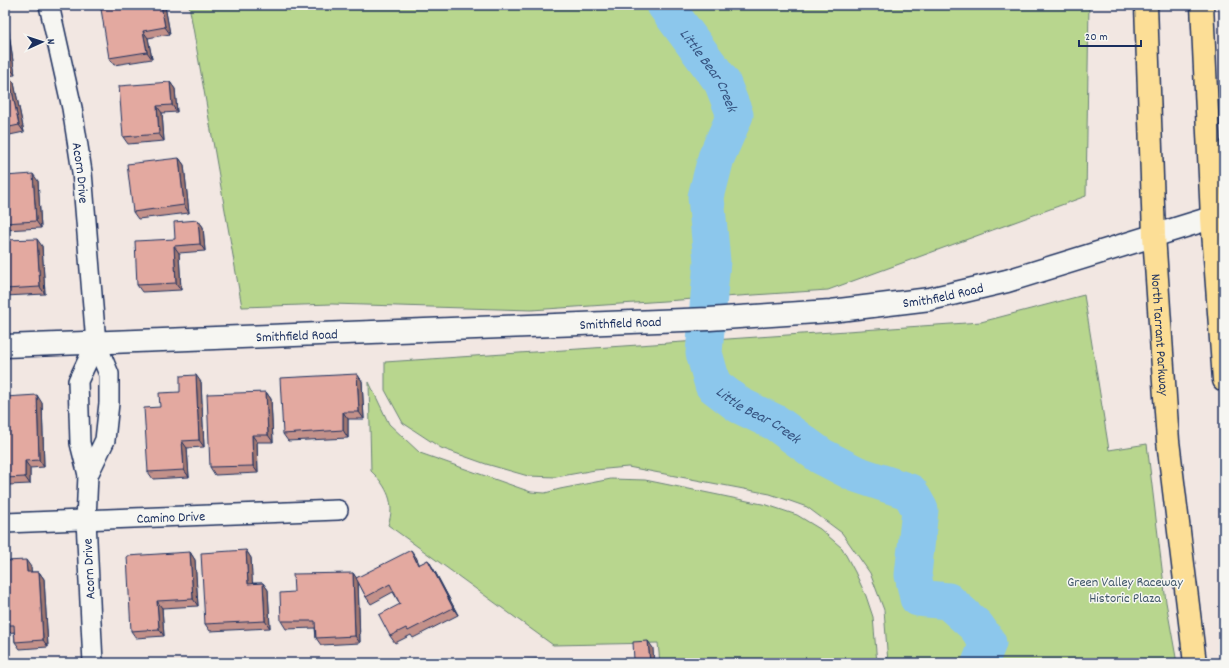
<svg xmlns="http://www.w3.org/2000/svg" width="1229" height="668" viewBox="0 0 1229 668" font-family="Dekko,sans-serif">
	<rect width="100%" height="100%" fill="#f2e7e2"/>
	<filter id="ink" filterUnits="userSpaceOnUse"><feTurbulence type="fractalNoise" baseFrequency=".025" numOctaves="2"/><feDisplacementMap in="SourceGraphic" scale="8" xChannelSelector="R" yChannelSelector="G"/><feConvolveMatrix kernelMatrix="1 2 1 2 8 2 1 2 1" color-interpolation-filters="sRGB"/></filter>
	<g filter="url(#ink)">
		<path fill="#b8d68e" stroke="#6a8276" d="M189,5H1089L1086,196L828,290L531,310L332,304L242,307Z
			M1084,295L1109,450L1147,444L1166,602L1177,663H888L884,610L870,573L842,533L807,507L770,494L628,467L595,470L556,477L528,476L486,464L441,448L403,423L385,390V362L981,322Z
			M369,382L389,424L420,453L531,492L545,493L560,489L611,479L645,480L767,505L797,515L820,529L842,548L855,572L866,596L873,617L877,663H660L658,643L553,645L388,525C396,504 387,486 371,471Z"/>
		<g fill="none" stroke-linecap="round" stroke-linejoin="round">
			<path stroke="#8cc7ec" stroke-width="37" id="s1" d="M665,5L722,82L735,115L716,158L706,197L712,261L704,353L713,385L739,405L776,423L821,456L856,474L910,492L920,510L913,575L918,598L948,601L976,626L988,643L980,663"/>
			<defs>
				<g id="street">
					<path id="s2" d="M49,5L72,108L82,172L96,343L109,374V403L105,440L88,475"/>
					<path id="s3" d="M5,523L338,510"/>
					<path d="M93,663L86,520L88,475L80,443L78,381L96,343"/>
				</g>
				<g id="secondary">
					<path id="s4" d="M5,346L709,319L831,311L930,299L1007,281L1224,214"/>
				</g>
				<g id="primary">
					<path id="s5" d="M1146,5L1154,235L1168,441L1195,663"/>
					<path d="M1202,5L1212,218L1224,380"/>
				</g>
			</defs>
			<use href="#street" stroke="#1b2f5e" stroke-width="22"/>
			<use href="#secondary" stroke="#1b2f5e" stroke-width="25"/>
			<use href="#primary" stroke="#1b2f5e" stroke-width="25"/>
			<use href="#street" stroke="#f6f6f2" stroke-width="19"/>
			<use href="#secondary" stroke="#f6f6f2" stroke-width="22"/>
			<use href="#primary" stroke="#fcde96" stroke-width="22"/>
		</g>
		<path fill="#c3918a" stroke="#1b2f5e" d="M126,5H164L165,6L170,34L148,38L152,59L114,65L109,58Z
			M5,23L8,27L15,75L5,76Z
			M5,77L14,83L24,132L5,136Z
			M170,82L175,89L177,112L162,113L164,141L128,144L123,137Z
			M179,158L184,165L189,213L138,219L133,212Z
			M5,176L38,181L41,228L5,230Z
			M198,220L203,227L205,251L179,253L181,290L142,292L137,285L175,239Z
			M5,240L42,246L45,294L5,296Z
			M357,374L362,381L364,419H348V438L288,441L283,434Z
			M201,382L204,447L187,448L189,477L153,479L148,472L180,392Z
			M266,392L271,399L273,442H257L258,473L215,475L210,467Z
			M5,397L42,403L44,467L30,468V484L9,485L5,479Z
			M246,550L251,558L252,583H263L268,590L270,628L210,631L205,624Z
			M190,552L195,560L198,606L162,608L164,636L136,638L131,631Z
			M416,557L419,565L428,560L433,568L458,615L413,638L411,635L395,643L390,636L400,604L393,592L371,604L366,597L358,581L360,643L321,645L316,638L315,628L286,629L281,621L294,592L353,573L356,578Z
			M5,561L31,567V572H39L44,579L48,647L20,649L15,642L14,632L8,633L5,628Z"/>
		<path fill="#9f7670" stroke="#1b2f5e" d="M161,5H164L165,6L170,34L165,27Z
			M5,23L8,27L15,75L10,68L5,32Z
			M143,31L148,38L152,59L147,52Z
			M9,76L14,83L24,132L19,125Z
			M170,82L175,89L177,112L172,105Z
			M157,106L162,113L164,141L159,134Z
			M179,158L184,165L189,213L184,205Z
			M33,174L38,181L41,228L36,221Z
			M198,220L203,227L205,251L200,244Z
			M37,239L42,246L45,294L40,287Z
			M174,246L179,253L181,290L176,283Z
			M357,374L362,381L364,419L359,412Z
			M196,375L201,382L204,447L199,440Z
			M266,392L271,399L273,442L268,435Z
			M37,395L42,403L44,467L39,460Z
			M343,412L348,419V438L343,430Z
			M252,435L257,442L258,473L253,466Z
			M182,441L187,448L189,477L184,470Z
			M25,461L30,468V484L25,477Z
			M246,550L251,558L253,591L248,584Z
			M411,550L416,557L423,572L418,565Z
			M190,552L195,560L198,606L193,599Z
			M26,560L31,567L32,580L27,572Z
			M428,560L433,568L458,615L453,608Z
			M39,572L44,579L48,647L43,640Z
			M353,573L358,580L360,643L355,636Z
			M263,583L268,590L270,628L265,621Z
			M157,601L162,608L164,636L159,629Z
			M648,641L653,648L654,663H650Z"/>
		<path fill="#e3a9a0" stroke="#1b2f5e" d="M126,5H161L165,27L143,31L147,52L109,58L101,9Z
			M5,32L10,68H5Z
			M9,76L19,125L5,128V77Z
			M170,82L172,105L157,106L159,134L123,137L119,86Z
			M179,158L184,205L133,212L127,164Z
			M33,174L36,221L5,223V176Z
			M198,220L200,244L174,246L176,283L137,285L135,241L175,239L174,222Z
			M37,239L40,287L5,289V240Z
			M357,374L359,412H343V430L283,434L280,378Z
			M196,375L199,440L182,441L184,470L148,472L144,408L160,407L159,393L180,392V376Z
			M266,392L268,435H252L253,466L210,467L207,394Z
			M37,395L39,460L25,461V477L5,478V397Z
			M246,550L248,584L263,583L265,621L205,624L201,553Z
			M411,550L418,565L428,560L453,608L408,631L406,628L390,636L379,615L400,604L390,584L366,597L356,578Z
			M190,552L193,599L157,601L159,629L131,631L127,556Z
			M26,560L27,572H39L43,640L15,642L14,625H5V561Z
			M353,573L355,636L316,638L315,621H281L280,593L294,592L293,574Z
			M648,641L650,663H588V662L634,660L633,642Z
			M541,659V663H522V660Z"/>
	</g>
	<g text-anchor="middle" stroke-width="3" stroke-linejoin="round" paint-order="stroke">
		<g font-size="14" fill="#1b2f5e" stroke="#f6f6f2">
			<text dy="5" stroke="none"><textPath href="#s2" startOffset="171">Acorn Drive</textPath></text>
			<text dy="5" stroke="none"><textPath href="#s4" startOffset="940">Smithfield Road</textPath></text>
			<text dy="5" stroke="none"><textPath href="#s4" startOffset="616">Smithfield Road</textPath></text>
			<text dy="5" stroke="none"><textPath href="#s4" startOffset="292">Smithfield Road</textPath></text>
			<text dy="5" stroke="none"><textPath href="#s5" startOffset="330">North Tarrant Parkway</textPath></text>
			<text dy="5" stroke="none"><textPath href="#s3" startOffset="166">Camino Drive</textPath></text>
			<text transform="translate(88 569) rotate(-93)" y="5">Acorn Drive</text>
		</g>
		<g font-size="14" fill="#42596a" stroke="#f6f6f2">
			<text x="1125" y="586">Green Valley Raceway<tspan x="1125" dy="16">Historic Plaza</tspan></text>
		</g>
		<g font-size="15" font-style="italic" fill="#375582" stroke="#f6f6f2">
			<text dy="5" stroke="none"><textPath href="#s1" startOffset="79">Little Bear Creek</textPath></text>
			<text dy="5" stroke="none"><textPath href="#s1" startOffset="463">Little Bear Creek</textPath></text>
		</g>
	</g>
	<rect width="1229" height="668" fill="none" stroke="#f6f6f2" stroke-width="20"/>
	<rect x="10" y="10" width="1209" height="648" fill="none" stroke="#1b2f5e" stroke-width="1.5" filter="url(#ink)"/>
	<g transform="translate(42 42) rotate(87)" stroke="#f6f6f2" stroke-width="3" paint-order="stroke">
	<path d="M0-3L7 15L0 10L-7 15Z" fill="#1b2f5e"/>
	<text y="-6" font-size="11" font-weight="bold" text-anchor="middle" fill="#1b2f5e">N</text>
	</g>
	<path d="M1079 40v6h62v-6" fill="none" stroke="#1b2f5e" stroke-width="2"/>
	<text x="1085" y="40" font-size="12" fill="#1b2f5e" stroke="#f6f6f2" stroke-width="3" paint-order="stroke">20 m</text>
</svg>
